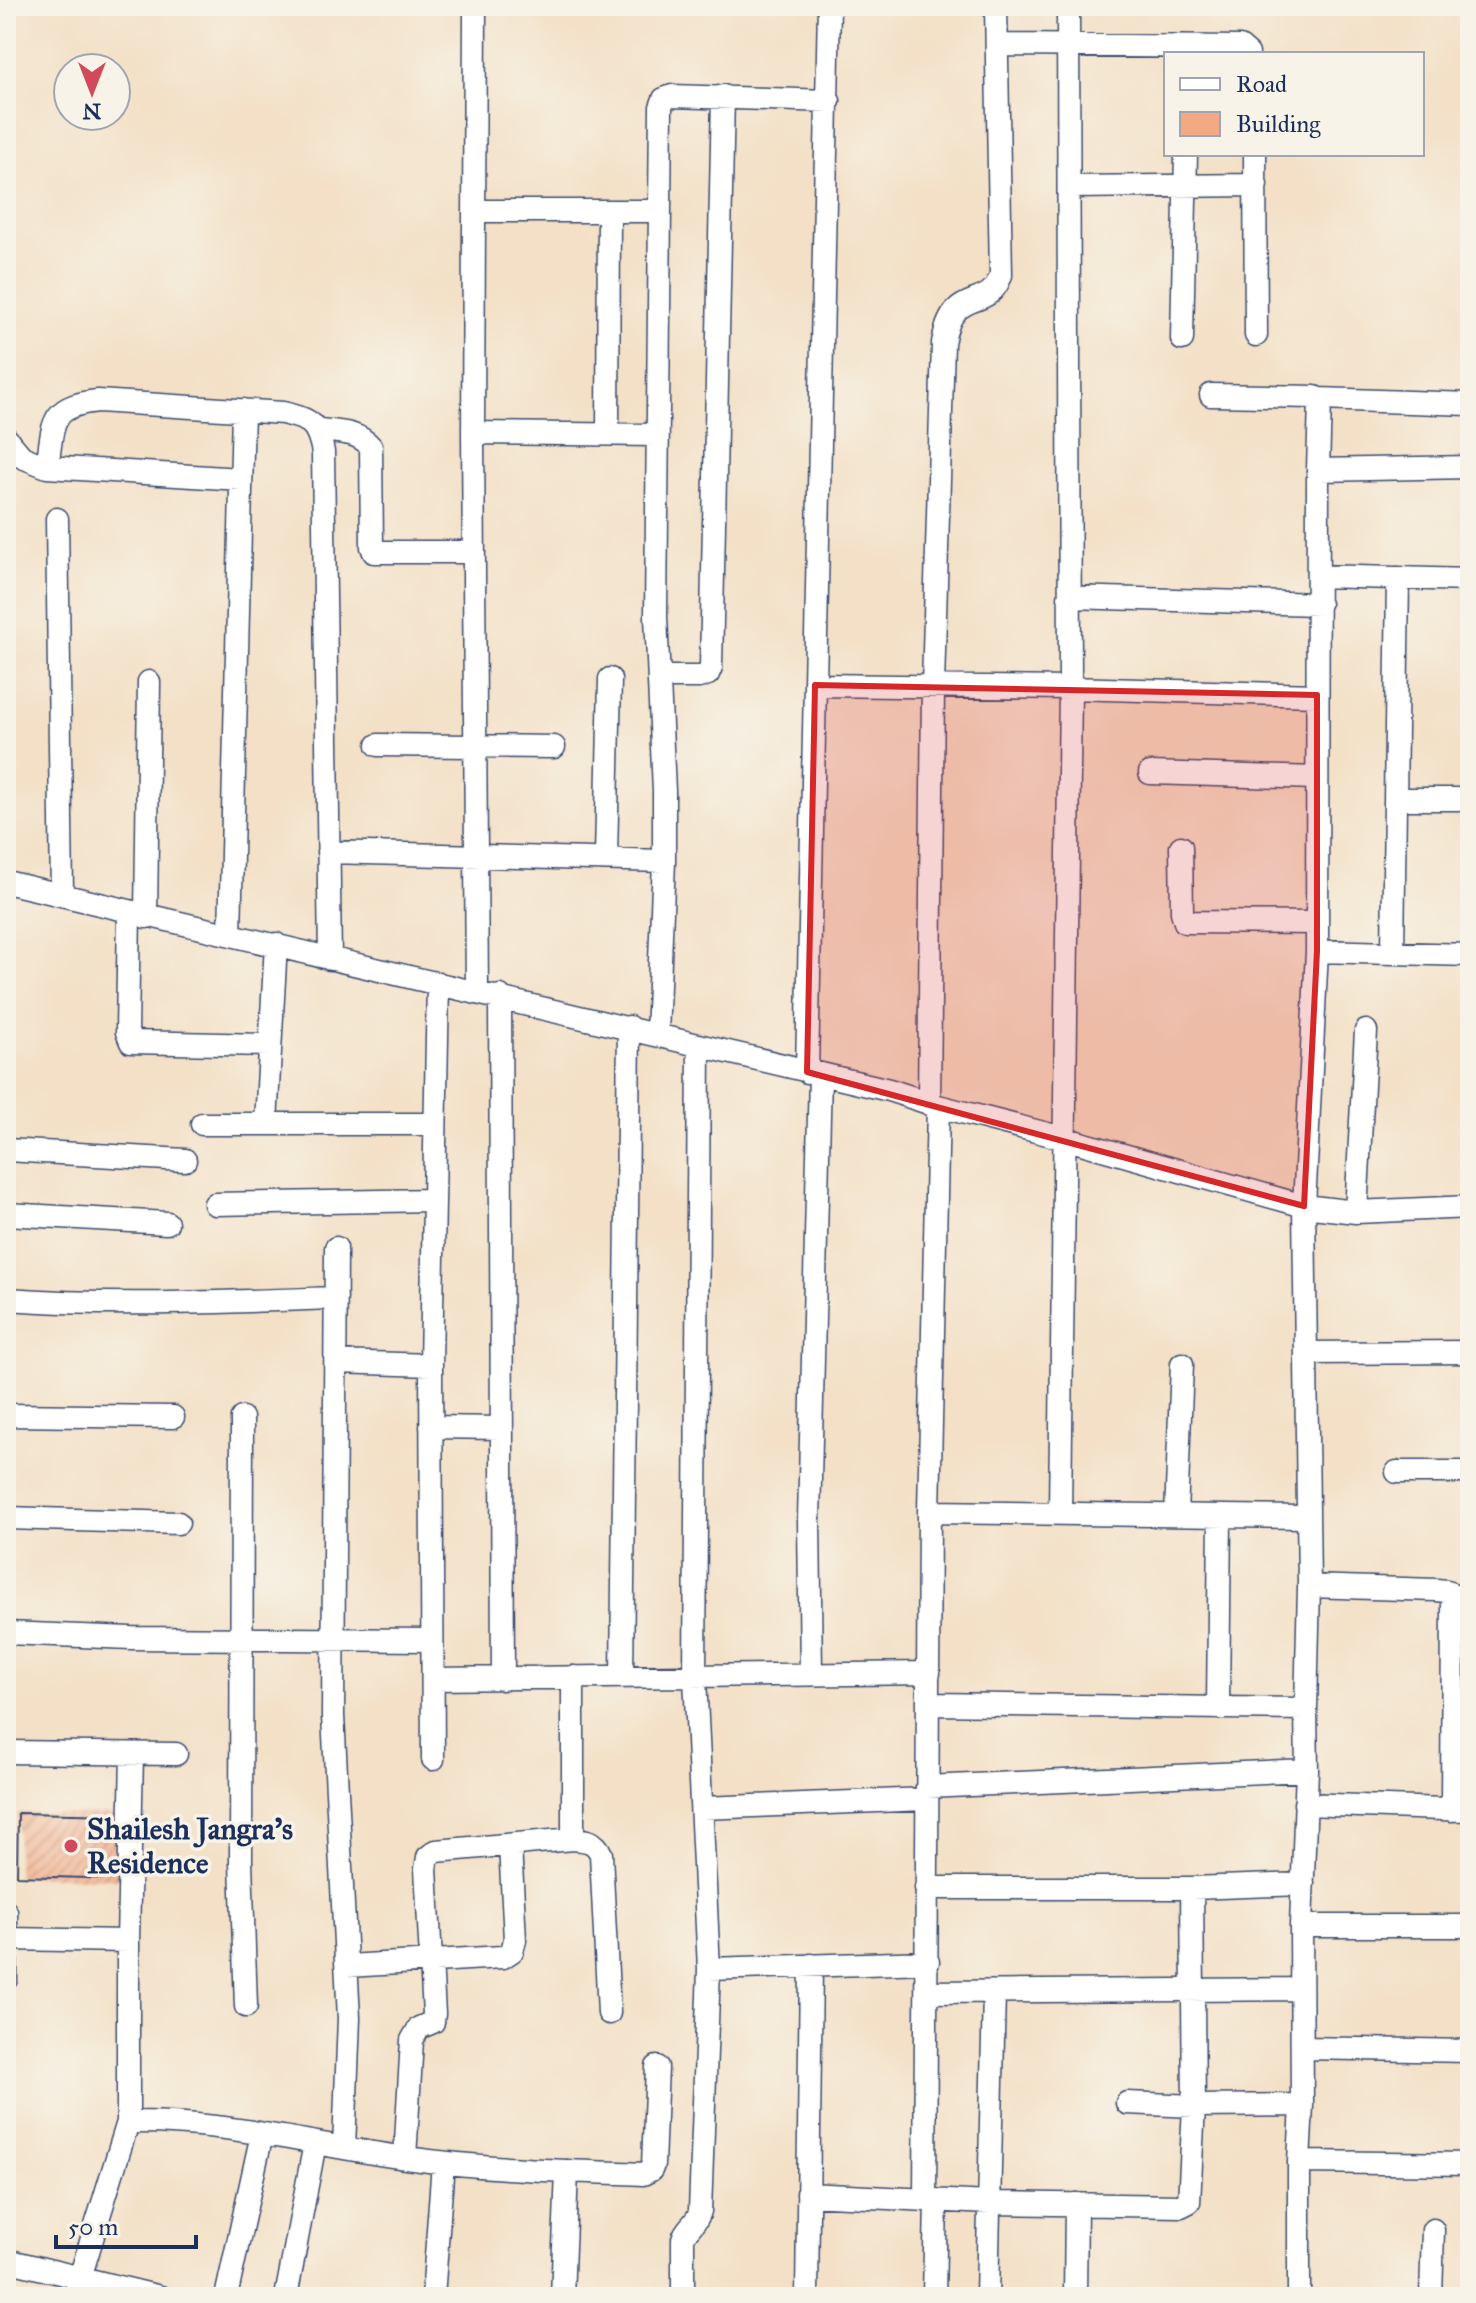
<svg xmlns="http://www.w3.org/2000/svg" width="1476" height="2303" viewBox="0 0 1476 2303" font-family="'IM FELL Great Primer',serif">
	<defs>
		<pattern id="building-hatch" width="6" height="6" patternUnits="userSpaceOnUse" patternTransform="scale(2)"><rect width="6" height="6" fill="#f2aa85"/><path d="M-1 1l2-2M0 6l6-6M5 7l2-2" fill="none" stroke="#c38b70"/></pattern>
	</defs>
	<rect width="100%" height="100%" fill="#f7f3e8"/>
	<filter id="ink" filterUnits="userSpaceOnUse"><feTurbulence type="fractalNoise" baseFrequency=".0125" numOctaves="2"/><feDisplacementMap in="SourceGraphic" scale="16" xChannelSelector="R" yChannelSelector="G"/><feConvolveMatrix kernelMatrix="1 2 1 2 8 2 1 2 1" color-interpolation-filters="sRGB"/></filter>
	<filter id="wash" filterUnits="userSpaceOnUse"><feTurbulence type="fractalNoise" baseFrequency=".006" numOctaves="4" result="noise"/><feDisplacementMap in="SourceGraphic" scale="32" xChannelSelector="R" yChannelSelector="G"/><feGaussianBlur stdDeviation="1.8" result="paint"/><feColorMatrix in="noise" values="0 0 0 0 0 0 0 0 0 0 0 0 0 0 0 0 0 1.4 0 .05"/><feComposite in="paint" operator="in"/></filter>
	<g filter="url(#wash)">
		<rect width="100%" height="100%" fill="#f3e0c6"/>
		<g id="blocks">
			<path fill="url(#building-hatch)" d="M18,1813L125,1815L123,1879L17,1876Z"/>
		</g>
	</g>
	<g filter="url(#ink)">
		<use href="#blocks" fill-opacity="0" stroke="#3b4a6e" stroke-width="2"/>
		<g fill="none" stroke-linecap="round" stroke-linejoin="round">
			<defs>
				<path id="minor" d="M475,11L473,433L477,993
					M997,45L1240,47L1248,54
					M1255,154L1256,335
					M1070,187L1256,185
					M474,211H660
					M1182,339L1186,154
					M1211,395L1315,397L1320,401L1318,470L1317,951L1304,1206L1309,1586L1306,1709L1307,1770L1301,1926L1302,2105L1299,2162V2297
					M1319,399L1470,404
					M318,430C337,432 358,431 371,447L372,547L374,552H474
					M473,433L657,435
					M608,434L609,211
					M6,438L22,457L47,467L241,479
					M47,467C54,424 48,406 98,401L283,413C312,420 317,423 323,452L330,959
					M1318,470L1470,467
					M57,519L62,894
					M1319,576L1470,580
					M1069,597L1319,604
					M659,677H699L708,674L711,667L723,96
					M815,685L1070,688L1317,695
					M378,745L554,747
					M1150,773L1316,778
					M1395,799H1470
					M1181,847L1182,912L1185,922L1317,923
					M328,852L664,861
					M606,858L610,679
					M6,882L889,1090L938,1106L1067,1139L1304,1206L1356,1212L1470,1207
					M129,912L127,1032L131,1042L270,1045
					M146,917L149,682
					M230,934L243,410
					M1317,951L1470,955
					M1393,953L1398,578
					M500,996L503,1679
					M657,1035L664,861V791L656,616L661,107L664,99L672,96L829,101
					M807,1072L829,6
					M929,1104L933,686L943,343C953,283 988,315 1001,275L996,6
					M266,1123L276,944
					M202,1124H435
					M6,1150L185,1160
					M215,1204L434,1200
					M1356,1212L1366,1031
					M6,1214L167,1223
					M336,1248L333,1716L349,2018L344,2148
					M6,1299C116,1307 226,1302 336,1298
					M1307,1353L1470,1352
					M336,1362L431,1365
					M6,1415L173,1417
					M242,1418L241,1862L246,2006
					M431,1427L501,1428
					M1397,1472H1470
					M929,1512L1307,1517
					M1060,1513L1070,688L1068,6
					M1176,1515L1182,1364
					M6,1518L178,1523
					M1309,1586L1436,1590L1447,1591L1453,1596L1452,1810
					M6,1633L131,1638L432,1640
					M811,1674L809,1520L820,1075
					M573,1677V1839C587,1840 595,1841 601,1854L609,2013
					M622,1677L629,1027
					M433,1679L929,1673
					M929,1704L1306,1709
					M1218,1707L1220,1516
					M6,1752L176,1754
					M433,1759L431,1365L438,983
					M927,1787L1307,1770
					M1305,1804L1470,1810
					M702,1808L927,1799
					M926,1888H1192L1303,1884
					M6,1912V1979
					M1301,1926H1470
					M6,1939L128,1941
					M347,1966L503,1957L512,1951L515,1940L510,1845
					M709,1969L928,1962
					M927,1992L1301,1989
					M1302,2048L1470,2051
					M1127,2103L1194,2106L1302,2105
					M128,2122C223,2120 312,2145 406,2158C484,2169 564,2171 643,2174L651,2170L653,2165L657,2067
					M405,2158L412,2040L419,2028L433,2022L434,2014L426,1869L428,1857L436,1851L573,1839
					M1299,2162L1470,2164
					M808,2194L989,2203L1181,2206L1189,2202L1194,2106L1192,1888
					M925,2200L929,1512L938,1106
					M6,2260L160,2297
					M74,2297L128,2122V1941L132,1754
					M226,2297L262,2134
					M286,2297L315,2143
					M433,2297L443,2163
					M562,2297L567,2171
					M683,2297V2239C686,2227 697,2224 700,2211L709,1969L695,1677L699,1045
					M807,2297L811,1965
					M934,2297L936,2200
					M987,2297L994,1993
					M1075,2297L1076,2204
					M1431,2297L1433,2230"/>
			</defs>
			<use href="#minor" stroke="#3b4a6e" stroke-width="25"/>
			<use href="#minor" stroke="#fff" stroke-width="22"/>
		</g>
	</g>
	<path fill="#d62828" fill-opacity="0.2" stroke="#d62828" stroke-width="6" stroke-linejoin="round" d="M815,685L1317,695V951L1304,1206L807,1072Z"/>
	<circle fill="#d1495b" stroke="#f7f3e8" stroke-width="3" cx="71" cy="1846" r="8"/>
	<g text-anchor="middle" stroke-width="7" stroke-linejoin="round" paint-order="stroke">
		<g font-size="30" font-weight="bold" fill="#1b2f5e" stroke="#f7f3e8" text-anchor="start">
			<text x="87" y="1839">Shailesh Jangra's<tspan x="87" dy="34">Residence</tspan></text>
		</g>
	</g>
	<rect width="1476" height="2303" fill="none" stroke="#f7f3e8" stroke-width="32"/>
	<rect x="1164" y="52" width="260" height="104" fill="#f7f3e8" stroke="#9fa5b1" stroke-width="2"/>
	<rect x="1180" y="78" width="40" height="12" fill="#ffffff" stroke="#9fa5b1" stroke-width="2"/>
	<text x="1236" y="92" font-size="24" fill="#1b2f5e">Road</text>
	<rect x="1180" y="112" width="40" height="24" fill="#f2aa85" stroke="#9fa5b1" stroke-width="2"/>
	<text x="1236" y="132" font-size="24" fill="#1b2f5e">Building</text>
	<g transform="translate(92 92) rotate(180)"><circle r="38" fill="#f7f3e8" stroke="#9fa5b1" stroke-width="2"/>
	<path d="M0-6L14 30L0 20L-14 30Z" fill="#d1495b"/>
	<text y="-12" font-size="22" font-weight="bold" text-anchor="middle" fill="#1b2f5e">N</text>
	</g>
	<path d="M56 2235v12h140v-12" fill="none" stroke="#1b2f5e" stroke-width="4"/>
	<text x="68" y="2235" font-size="24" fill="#1b2f5e" stroke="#f7f3e8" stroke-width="6" paint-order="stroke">50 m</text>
</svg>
